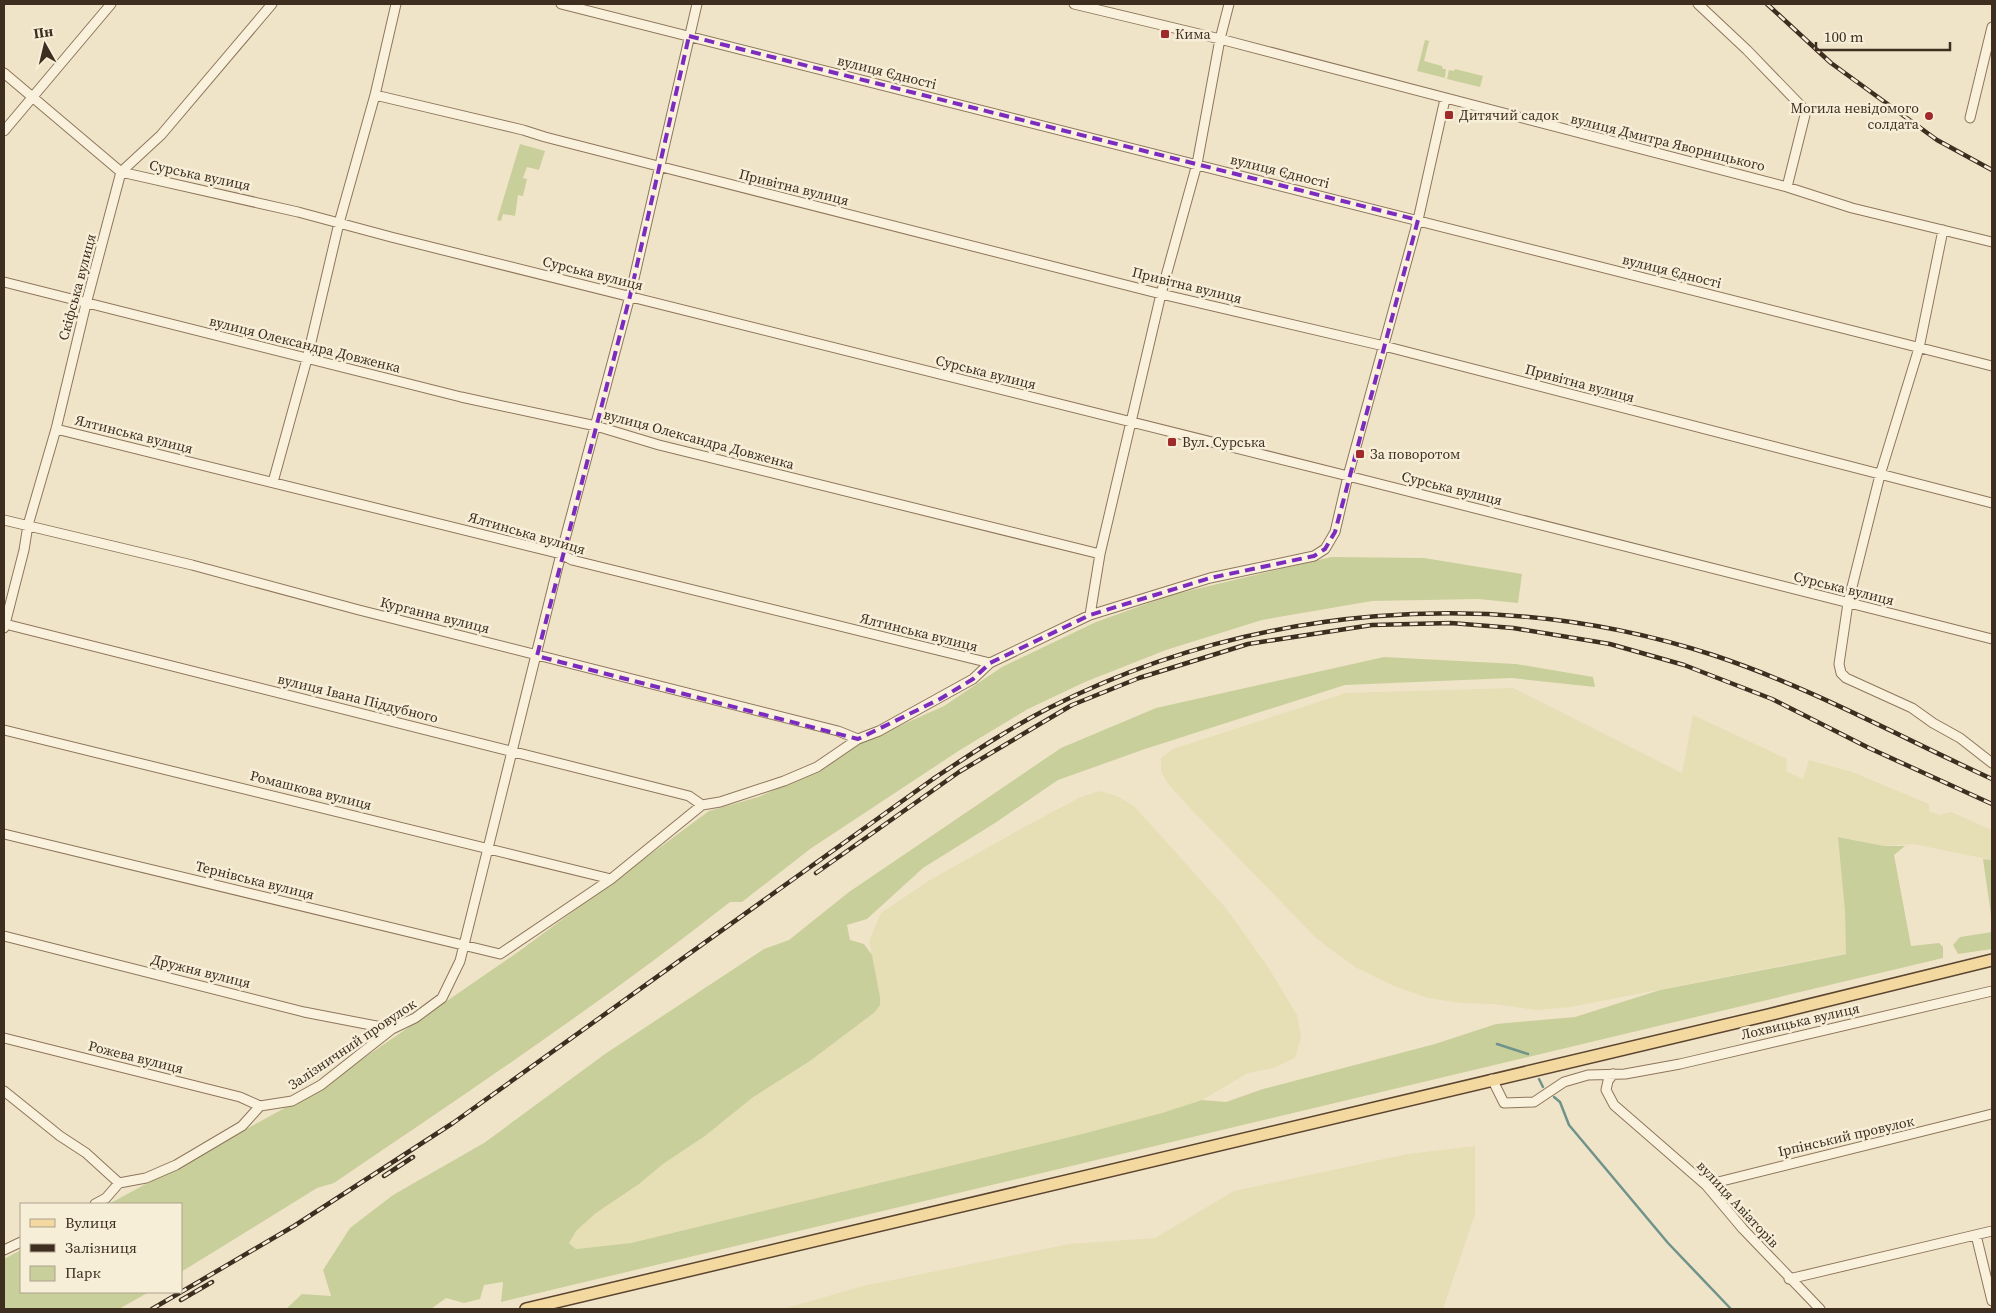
<svg xmlns="http://www.w3.org/2000/svg" width="1996" height="1313" viewBox="0 0 1996 1313" font-family="'Source Serif 4',serif">
	<rect width="100%" height="100%" fill="#f0e4c8"/>
	<path fill="#e6deb5" d="M1513,688L1682,773L1693,715L1787,759L1786,771L1803,779L1809,760L1852,772L1929,804V811L1939,815L1951,812L1992,830V860L1913,844L1884,846L1839,837L1845,911L1847,953L1571,1007L1537,1010L1493,1004L1461,1003L1428,998L1394,986L1355,967L1317,939L1189,807L1168,784L1161,771V758L1173,749L1346,693Z
		M1099,791L1117,796L1134,806L1225,907L1266,964L1297,1015L1301,1037L1295,1058L1273,1068L1248,1073L1202,1100L1162,1113L1078,1135L631,1243L576,1249L569,1242L576,1231L596,1213L639,1184L663,1164L705,1136L752,1098L810,1061L875,1012L880,997L869,941L881,913L930,880L1026,826L1079,798Z
		M1475,1146V1214L1443,1309H783L863,1286L1069,1244L1155,1238L1234,1191L1408,1154Z"/>
	<path fill="#c9cf9b" d="M1425,40L1429,41L1424,61L1442,66L1443,69H1446L1445,78L1417,71Z
		M1455,69L1483,76L1480,87L1447,79L1449,70L1454,71Z
		M520,144L545,151L539,170L527,167L523,178L527,179L523,196L518,195L515,216L503,214L501,221L497,220Z
		M1331,557L1424,558L1522,574L1518,603L1478,599L1372,601L1262,620L1166,650L1085,682L1028,709L960,750L810,849L742,902H730C603,1002 468,1092 334,1183L317,1188L181,1272V1204H109L316,1091L518,952L709,811L758,797L821,770L861,743L944,706L1002,667L1096,622L1171,595Z
		M1384,657L1516,664L1593,677L1595,687L1511,678L1345,685L1145,749L1058,780L995,823L923,868L867,919L847,925L850,940L864,944L872,955L880,997V1005L875,1012L810,1061L752,1098L705,1136L663,1164L639,1184L596,1213L576,1231L569,1243L576,1249L631,1243L1078,1135L1162,1113L1202,1100L1226,1102L1263,1089L1435,1044L1496,1024L1575,1017L1660,990L1846,954L1845,911L1838,837L1884,846H1905L1894,855L1911,946L1939,943L1943,947V958L501,1302L503,1282L484,1285L480,1299L464,1303L446,1298L431,1309H286L302,1294L331,1296L323,1270L350,1228L393,1195L484,1143L605,1054L764,949L789,940L849,892L1061,748L1156,708Z
		M1983,859L1992,860V922Z
		M1992,932V949L1958,954L1953,945L1960,937Z
		M21,1250V1292H149L119,1309H4V1259Z"/>
	<g fill="none" stroke-linecap="round" stroke-linejoin="round">
		<path stroke="#6f938a" stroke-width="2.5" d="M1497,1044L1528,1054
			M1539,1079L1543,1087
			M1554,1097L1560,1102L1569,1125L1668,1243L1731,1309"/>
		<defs>
			<path id="minor" d="M561,4L1992,366
				M1074,4L1220,39L1787,187L1852,208L1992,242
				M1698,4L1747,50L1806,111L1787,187
				M4,73L121,172L298,212L391,237L1348,476L1992,639
				M375,95L523,130L545,137L658,166L1161,294L1384,346L1992,503
				M1970,118L1992,27
				M4,131L111,4
				M1943,230L1919,348L1880,475L1848,603L1839,664L1841,673L1846,678L1912,708L1933,723L1960,738L1992,763
				M4,282L461,397L596,426L659,445L1100,554L1090,615L1210,578L1314,556L1325,549L1335,532L1348,476L1418,220L1445,99
				M56,429L561,554L572,560L990,663
				M273,482L307,359L339,223L375,95L396,4
				M4,520L192,565L359,610L838,731L858,739
				M1100,554L1161,294L1197,164L1220,39L1229,4
				M5,624L689,796L702,805
				M4,628L24,550L28,525L56,429L86,304L121,172L161,135L272,4
				M4,730L611,879
				M4,834L500,954L611,879L702,805L720,802L784,781L817,767L858,739L879,731L973,679L990,663L1090,615
				M4,936L304,1012L392,1029
				M4,1038L240,1097L260,1106
				M1613,1074L1608,1081L1606,1090L1614,1105L1706,1185L1743,1229L1820,1309
				M1492,1079L1504,1103L1534,1102L1564,1082L1588,1075L1625,1074L1680,1064L1992,991
				M4,1091L60,1136L86,1153L119,1183
				M1706,1185L1992,1114
				M95,1204L106,1198L119,1183L146,1178L176,1165L242,1126L260,1106L292,1101L321,1085L392,1029L415,1018L442,998L460,961L561,554L630,296L697,4
				M1976,1235L1992,1301
				M4,1250L21,1242
				M1789,1279L1992,1231"/>
			<path id="major" d="M526,1309L1768,1015L1992,960"/>
		</defs>
		<use href="#minor" stroke="#8d765c" stroke-width="11"/>
		<use href="#major" stroke="#5b4430" stroke-width="14"/>
		<use href="#minor" stroke="#faf1dc" stroke-width="9"/>
		<use href="#major" stroke="#f3d9a0" stroke-width="11"/>
		<defs>
			<path id="rail" d="M1767,4L1831,63L1937,140L1992,170
				M816,873L959,772L1072,705L1139,678L1248,644L1372,625L1451,623L1513,628L1610,644L1684,665L1772,699L1869,748L1992,804
				M384,1176L413,1157
				M181,1300L212,1282
				M152,1309L294,1226L453,1123L933,779C971,754 1008,729 1049,708C1253,605 1495,584 1713,655C1810,687 1900,737 1992,779"/>
		</defs>
		<use href="#rail" stroke="#3d2e20" stroke-width="4.5"/>
		<use href="#rail" stroke="#f7eed8" stroke-width="2.5" stroke-dasharray="8" stroke-linecap="butt"/>
	</g>
	<path fill="none" stroke="#7b2cbf" stroke-width="4" stroke-dasharray="10 6" stroke-linejoin="round" d="M689,36L1418,220L1335,532L1325,549L1314,556L1210,578L1090,615L990,663L973,679L940,699L858,739L537,656L630,296Z"/>
	<g fill="#9e2a2b" stroke="#f7eed8" stroke-width="2">
		<rect x="1160" y="29" width="10" height="10" rx="2.5"/>
		<rect x="1444" y="110" width="10" height="10" rx="2.5"/>
		<circle cx="1929" cy="116" r="5"/>
		<rect x="1167" y="437" width="10" height="10" rx="2.5"/>
		<rect x="1355" y="449" width="10" height="10" rx="2.5"/>
	</g>
	<g text-anchor="middle" stroke-width="5" stroke-linejoin="round" paint-order="stroke">
		<g font-size="14" fill="#3d2e20" stroke="#f7eed8" text-anchor="start">
			<text x="1175" y="39">Кима</text>
			<text x="1919" y="113" text-anchor="end">Могила невідомого<tspan x="1919" dy="16">солдата</tspan></text>
			<text x="1459" y="120">Дитячий садок</text>
			<text x="1182" y="447">Вул. Сурська</text>
			<text x="1370" y="459">За поворотом</text>
		</g>
		<g font-size="14" fill="#3d2e20" stroke="#f7eed8">
			<text transform="translate(887 72) rotate(14)" y="5">вулиця Єдності</text>
			<text transform="translate(1668 142) rotate(14)" y="5">вулиця Дмитра Яворницького</text>
			<text transform="translate(1280 171) rotate(14)" y="5">вулиця Єдності</text>
			<text transform="translate(200 175) rotate(12)" y="5">Сурська вулиця</text>
			<text transform="translate(794 187) rotate(14)" y="5">Привітна вулиця</text>
			<text transform="translate(1672 271) rotate(14)" y="5">вулиця Єдності</text>
			<text transform="translate(593 273) rotate(14)" y="5">Сурська вулиця</text>
			<text transform="translate(1187 285) rotate(14)" y="5">Привітна вулиця</text>
			<text transform="translate(77 287) rotate(-75)" y="5">Скіфська вулиця</text>
			<text transform="translate(305 344) rotate(14)" y="5">вулиця Олександра Довженка</text>
			<text transform="translate(986 372) rotate(14)" y="5">Сурська вулиця</text>
			<text transform="translate(1580 383) rotate(15)" y="5">Привітна вулиця</text>
			<text transform="translate(134 434) rotate(14)" y="5">Ялтинська вулиця</text>
			<text transform="translate(699 439) rotate(15)" y="5">вулиця Олександра Довженка</text>
			<text transform="translate(1452 488) rotate(14)" y="5">Сурська вулиця</text>
			<text transform="translate(527 533) rotate(16)" y="5">Ялтинська вулиця</text>
			<text transform="translate(1844 588) rotate(14)" y="5">Сурська вулиця</text>
			<text transform="translate(435 615) rotate(14)" y="5">Курганна вулиця</text>
			<text transform="translate(919 632) rotate(14)" y="5">Ялтинська вулиця</text>
			<text transform="translate(358 698) rotate(14)" y="5">вулиця Івана Піддубного</text>
			<text transform="translate(311 790) rotate(14)" y="5">Ромашкова вулиця</text>
			<text transform="translate(255 880) rotate(14)" y="5">Тернівська вулиця</text>
			<text transform="translate(201 971) rotate(14)" y="5">Дружня вулиця</text>
			<text transform="translate(1800 1021) rotate(-13)" y="5">Лохвицька вулиця</text>
			<text transform="translate(352 1044) rotate(-34)" y="5">Залізничний провулок</text>
			<text transform="translate(136 1057) rotate(14)" y="5">Рожева вулиця</text>
			<text transform="translate(1846 1136) rotate(-13)" y="5">Ірпінський провулок</text>
			<text transform="translate(1738 1204) rotate(47)" y="5">вулиця Авіаторів</text>
		</g>
	</g>
	<rect width="1996" height="1313" fill="none" stroke="#3d2e20" stroke-width="10"/>
	<rect x="20" y="1203" width="162" height="90" fill="#f7eed8" stroke="#ada18e"/>
	<rect x="30" y="1219" width="25" height="8" fill="#f3d9a0" stroke="#ada18e"/>
	<text x="65" y="1228" font-size="15" fill="#3d2e20">Вулиця</text>
	<rect x="30" y="1244" width="25" height="8" fill="#3d2e20" stroke="#ada18e"/>
	<text x="65" y="1253" font-size="15" fill="#3d2e20">Залізниця</text>
	<rect x="30" y="1266" width="25" height="15" fill="#c9cf9b" stroke="#ada18e"/>
	<text x="65" y="1278" font-size="15" fill="#3d2e20">Парк</text>
	<g transform="translate(45 45) rotate(352)" stroke="#f7eed8" stroke-width="4" paint-order="stroke">
	<path d="M0-4L9 19L0 12L-9 19Z" fill="#3d2e20"/>
	<text y="-8" font-size="14" font-weight="bold" text-anchor="middle" fill="#3d2e20">Пн</text>
	</g>
	<path d="M1816 42v8h134v-8" fill="none" stroke="#3d2e20" stroke-width="2.5"/>
	<text x="1824" y="42" font-size="15" fill="#3d2e20" stroke="#f7eed8" stroke-width="4" paint-order="stroke">100 m</text>
</svg>
